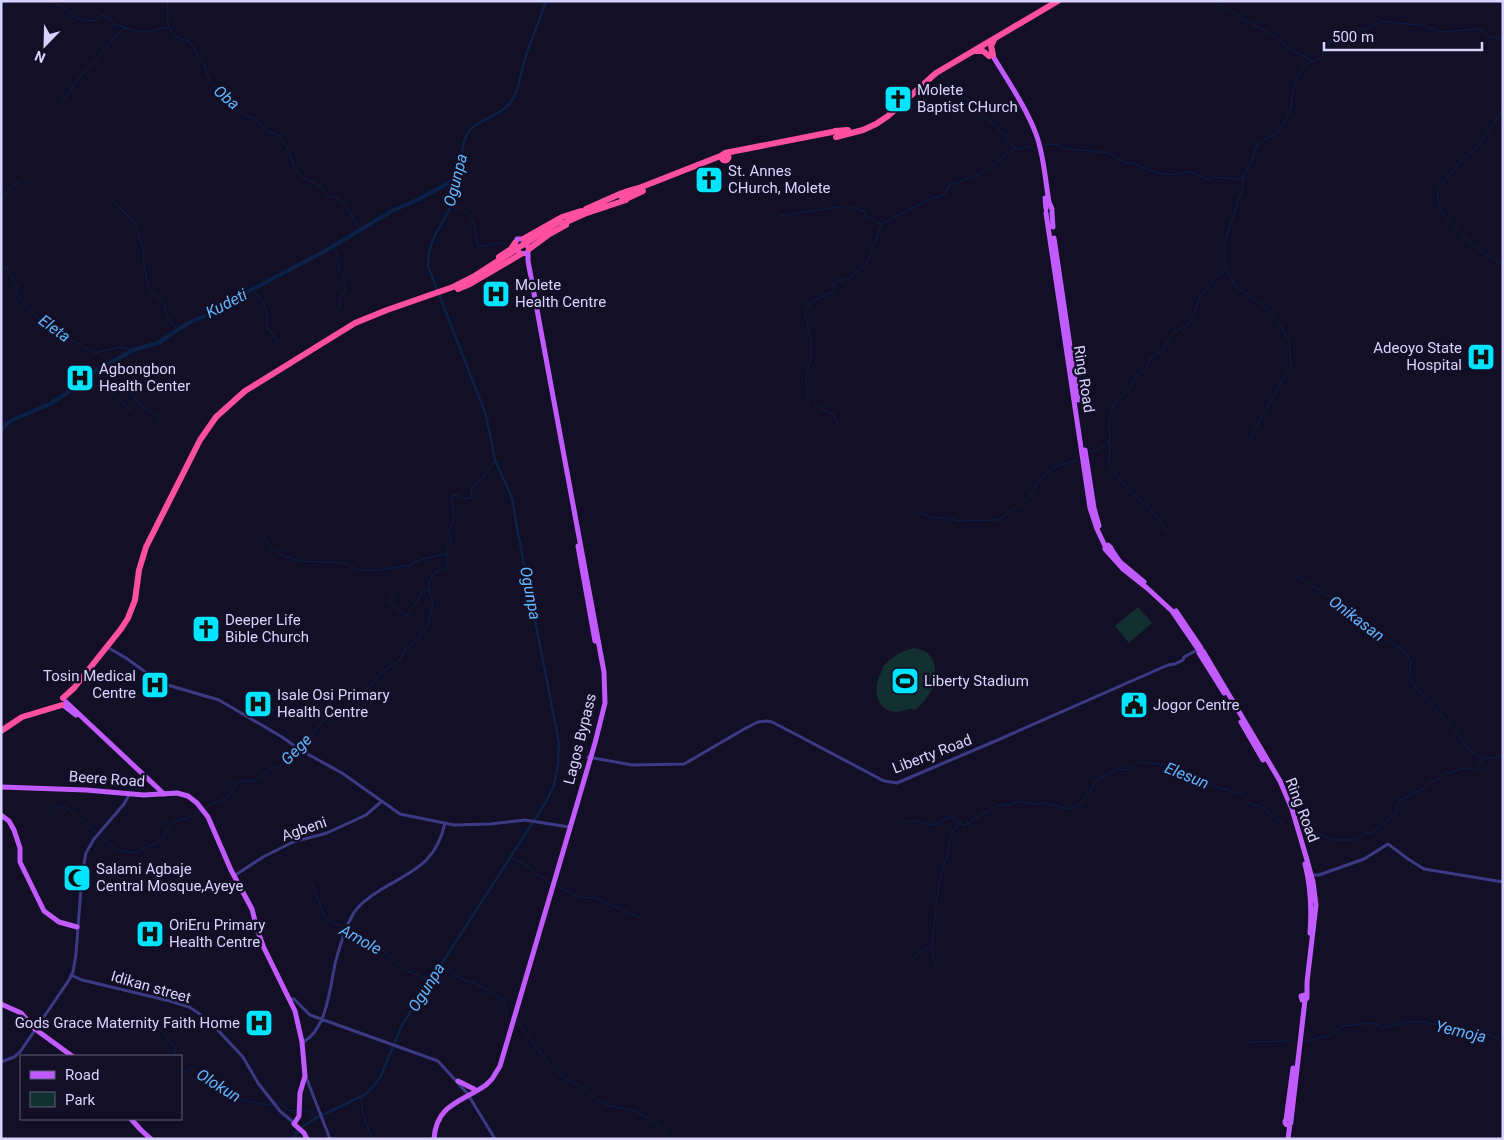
<svg xmlns="http://www.w3.org/2000/svg" width="1504" height="1140" viewBox="0 0 1504 1140" font-family="Roboto,sans-serif">
	<rect width="100%" height="100%" fill="#130f26"/>
	<path fill="#12302f" d="M1138,607L1152,623L1129,643L1115,626Z
		M915,648C934,651 938,667 933,683L935,685L926,699L915,710C909,707 903,712 896,712C873,710 873,684 883,669L882,668C890,658 902,650 915,648Z"/>
	<g fill="none" stroke-linecap="round" stroke-linejoin="round">
		<path stroke="#0c2248" stroke-width="1" d="M50,1L67,9L74,17L85,20L95,21L102,15L110,18L113,24C122,26 132,31 141,32C151,33 159,27 169,28L177,38L189,41L205,66L210,83L223,97L246,116L256,119L267,131L278,135L287,147L295,169L302,177L321,187L327,195L338,199L344,203L357,224L363,229
			M168,1L167,16L169,27
			M1217,1L1238,16L1273,35L1291,50L1311,60
			M1,4L10,1
			M942,75L946,82L968,101L974,109L997,126L999,130L1006,135V141L1016,149
			M60,105L82,74L96,60L118,33L126,28
			M1503,110L1478,146L1459,163L1438,189V204L1442,213L1463,236L1482,252L1503,265
			M1043,144L1058,145C1066,152 1081,149 1092,151C1097,152 1105,152 1111,154C1115,156 1113,157 1117,159C1122,162 1129,162 1135,164C1149,170 1173,180 1187,171L1208,179L1213,177L1238,179L1243,176
			M1,200L13,185L21,182
			M114,202L135,223L143,247L144,265L148,286L152,293L160,299L165,306L167,316L177,330
			M452,204C476,214 473,223 478,246C487,247 495,242 506,243
			M850,207L864,211L866,216L881,224
			M780,216L843,206
			M334,245L338,260V268C345,276 349,291 340,298V305L337,310
			M1,265L7,268L11,276L17,287L18,296L37,317L49,328L95,353L121,347L133,350
			M1227,270L1236,287L1267,308L1281,326L1289,340L1291,365L1248,442
			M253,290L264,304L267,314V328L274,335L276,340L281,342
			M119,357C124,367 122,376 128,385L127,387L138,403L157,416L160,421
			M103,367C107,384 118,401 132,411
			M809,402L807,401L806,373L811,359V342L805,312L810,303L828,293L834,292L833,283L849,278L867,263L882,224L924,202L945,194L949,185L961,182L987,170L1011,151L1032,146
			M814,404C821,407 825,412 833,414L838,423
			M1,424L10,421
			M1110,441L1109,466L1130,492L1148,506L1166,530L1169,531
			M1090,453L1106,445L1110,439L1109,423L1113,405L1129,389L1135,378L1148,366L1149,359L1161,352L1173,333L1188,324L1193,318L1200,296L1217,276L1226,270L1225,241L1242,189L1244,175L1251,163L1257,145L1267,138L1275,135L1283,125L1292,106C1289,95 1298,73 1305,65C1310,60 1317,61 1322,56C1326,51 1328,44 1332,39L1359,30L1366,29L1380,22H1390L1426,26L1434,30L1444,32L1477,29L1483,31L1489,37L1503,39
			M920,513L933,518H946L959,521L998,520L1019,506L1031,495L1037,483L1054,467L1078,460
			M264,535L270,548L285,556L301,561L344,563L359,570H378L412,565L413,562L443,554L446,555
			M1294,574L1333,599L1372,632L1404,650L1411,662L1409,676L1416,688L1459,735L1468,749L1483,759
			M396,592L388,601L405,615
			M405,617L419,599L422,592L430,589
			M205,808C215,802 236,797 235,783L246,781H255L269,770L282,765L308,740L322,722L331,716L342,714L358,700L380,674L400,660L404,650L419,639L429,622L433,602L430,594L429,586L431,577L436,572L443,570L448,565L446,550L451,539L449,531L454,517L452,496L457,495L465,499L472,497L471,495L472,486L481,480L495,460
			M51,812L61,806L69,809L96,833
			M907,822L918,821L929,825L935,824L950,817L957,819L963,825L970,823L974,819L999,805H1009L1017,801L1035,804L1043,803L1070,809L1083,802L1095,782L1100,777L1105,776L1116,769L1127,770L1140,762L1151,763L1171,765L1208,784L1241,794L1250,803L1263,808L1283,824
			M1307,828L1333,840H1356L1364,834L1373,832L1396,813L1399,801L1423,789L1430,782L1437,780L1445,773C1455,773 1463,764 1473,770L1477,768L1483,759L1503,756
			M99,836L117,850L135,853L160,841L172,823L194,816L202,811
			M511,857L529,867L536,874L546,879L550,883
			M946,860L952,832L960,822
			M312,884L324,915L331,922L342,926L359,937L378,946L405,970L427,979
			M556,886L580,897L596,898L638,917L642,921
			M936,904L940,878L945,862
			M914,957L932,945
			M441,964C451,972 461,981 475,983L505,1001L506,1013L508,1015
			M935,966L932,945L936,908
			M134,1018L142,1027C158,1018 166,1037 175,1048L174,1056
			M516,1021C531,1037 541,1058 558,1073C567,1080 576,1082 585,1090
			M1246,1042L1289,1041
			M1305,1042L1330,1035L1342,1026L1373,1023L1382,1028L1406,1022H1425L1444,1027L1453,1032L1477,1031L1489,1035L1503,1042
			M181,1073L191,1068C202,1079 209,1079 221,1087C225,1089 226,1094 230,1096C234,1099 267,1106 272,1105C275,1105 277,1103 279,1102L289,1111L298,1110
			M587,1092C605,1109 613,1105 634,1111C649,1116 661,1127 671,1139
			M360,1096L363,1115L372,1139
			M302,1110L310,1112L313,1115
			M314,1116L316,1118"/>
		<path stroke="#0c2248" stroke-width="2.5" d="M294,1139L297,1130L316,1118L366,1094L380,1078L402,1025L546,802L554,785L558,765L559,743L518,533L512,498L495,460L486,415L428,266C428,236 443,227 452,203C455,195 453,188 454,180C455,175 459,171 460,166C463,155 461,143 468,133C479,117 502,117 513,99C520,87 520,75 524,62C530,42 539,22 546,1"/>
		<path stroke="#0c2248" stroke-width="4" d="M1,430L10,421L50,404L67,393L79,383L94,372L133,350L158,343L188,323L214,312L223,305L325,251L392,211L419,199L454,180"/>
		<path stroke="#3d3a85" stroke-width="3" d="M107,647L126,658L151,676L164,684L219,700L282,737L302,751L342,773L400,814L454,825L490,824L525,820L569,827
			M588,757L632,765L684,764L746,728L758,722L766,721L772,722L799,736L884,781L897,783L1000,739L1168,665L1175,664L1183,660L1184,657L1197,650
			M1312,875H1319L1364,859L1388,844L1408,859L1424,869L1503,882
			M234,876L263,857L293,842L327,833L366,815L381,802
			M71,975L82,980L170,1001L189,1007L197,1012L213,1025L243,1057L258,1083L280,1111L294,1123
			M290,999H294L310,1015L438,1061L467,1093L495,1139
			M303,1042C328,1029 330,984 336,960C340,945 346,927 353,914C360,903 372,895 382,889C414,870 436,863 445,823
			M1,1062L14,1057L20,1052L69,980L73,972L76,954L82,875L86,853L94,839L124,804L129,795
			M306,1077L330,1139"/>
		<path stroke="#c25bff" stroke-width="5" d="M991,53C1006,78 1026,107 1036,134C1044,155 1045,179 1049,202L1052,209
			M1045,198L1046,209
			M1052,212L1053,227
			M1046,213L1090,508L1097,529L1105,546
			M1054,238L1078,400
			M517,239H523L529,249L527,253L521,254L517,250L515,245Z
			M1085,450L1094,508L1099,526
			M578,546L595,641
			M1111,549L1120,562L1144,582
			M1107,551L1111,548L1108,545L1105,546V549L1123,569L1147,588L1172,611L1198,649
			M1176,611L1201,648
			M1203,651L1280,781L1292,809L1307,860L1313,882L1316,905L1307,982V998L1305,1000H1302L1301,996L1305,995
			M1199,653L1224,693
			M66,702L164,794
			M63,705L76,715
			M1241,722L1263,760
			M1,787L86,790L144,795L177,793L188,796L197,803L208,817L231,870L252,909L257,929L264,948L295,1011L302,1042L305,1076L300,1093L299,1116L294,1124L304,1133L307,1139
			M1,815L9,821L14,830L20,848V862L44,911L59,922L77,927
			M1305,864C1311,888 1312,908 1310,933
			M1,1004L21,1013L35,1029L72,1056
			M458,1081L474,1089
			M131,1119L141,1130L151,1139
			M1285 1122a3 3 0 1 1 6 0a3 3 0 1 1-6 0Z
			M1286,1120L1293,1068
			M1291,1121L1305,1000
			M434,1139C436,1104 462,1102 486,1085L492,1079L500,1066L595,743L605,703L604,672L528,261V251
			M1288,1139L1290,1124"/>
		<path stroke="#ff4fa3" stroke-width="6" d="M974,51H983L989,56
			M993,55L991,46L994,40
			M835,131L848,130
			M836,137L863,130L876,124L888,116L936,73L1058,1
			M725,153L832,132
			M721.5 157a3.5 3.5 0 1 1 7 0a3.5 3.5 0 1 1-7 0Z
			M625,192L639,188L723,155
			M628,198L643,191
			M586,209L622,193
			M562,224L584,214L626,200L628,194L625,192L621,196L624,200
			M523,239L562,217L581,211
			M529,249L548,235L566,225
			M499,257L511,249L515,243
			M458,289L470,284L521,254
			M63,698L74,688L121,629L128,618L135,600L139,570L146,547L200,440L216,417L245,391L355,323L387,310L453,287L473,277
			M1,731L22,717L62,705"/>
		<path stroke="#ff4fa3" stroke-width="6" d="M473,277L560,221"/>
	</g>
	<defs>
		<symbol id="church-square" viewBox="-11 -11 22 22"><rect x="-9" y="-9" width="18" height="18" rx="4" fill="#00e5ff" stroke="#130f26"/><path d="M-1.2-6h2.4v3.5h3.3v2.4h-3.3V6h-2.4V-.1h-3.3v-2.4h3.3Z" fill="#111"/></symbol>
		<symbol id="hospital-square" viewBox="-11 -11 22 22"><rect x="-9" y="-9" width="18" height="18" rx="4" fill="#00e5ff" stroke="#130f26"/><path d="M-5-5h3v3.5h4V-5h3V5h-3V1.5h-4V5h-3Z" fill="#111"/></symbol>
		<symbol id="stadium-square" viewBox="-11 -11 22 22"><rect x="-9" y="-9" width="18" height="18" rx="4" fill="#00e5ff" stroke="#130f26"/><path d="M0-5a6.5 5 0 1 0 0 10a6.5 5 0 1 0 0-10ZM-3.5-1.8h7v3.6h-7Z" fill="#111"/></symbol>
		<symbol id="civic-square" viewBox="-11 -11 22 22"><rect x="-9" y="-9" width="18" height="18" rx="4" fill="#00e5ff" stroke="#130f26"/><path d="M-.6-6.5H3V-4.5H.6V-3L4-1V1h2V6H-6V1h2V-1L-.6-3ZM-1.2 2.5V6h2.4V2.5Z" fill="#111"/></symbol>
		<symbol id="mosque-square" viewBox="-11 -11 22 22"><rect x="-9" y="-9" width="18" height="18" rx="4" fill="#00e5ff" stroke="#130f26"/><path d="M3.5-4.9A6 6 0 1 0 3.5 4.9A5 5 0 1 1 3.5-4.9Z" fill="#111"/></symbol>
	</defs>
	<g fill-rule="evenodd">
		<use href="#church-square" x="882" y="83" width="32" height="32"/>
		<use href="#church-square" x="693" y="164" width="32" height="32"/>
		<use href="#hospital-square" x="480" y="278" width="32" height="32"/>
		<use href="#hospital-square" x="1465" y="341" width="32" height="32"/>
		<use href="#hospital-square" x="64" y="362" width="32" height="32"/>
		<use href="#church-square" x="190" y="613" width="32" height="32"/>
		<use href="#stadium-square" x="889" y="665" width="32" height="32"/>
		<use href="#hospital-square" x="139" y="669" width="32" height="32"/>
		<use href="#hospital-square" x="242" y="688" width="32" height="32"/>
		<use href="#civic-square" x="1118" y="689" width="32" height="32"/>
		<use href="#mosque-square" x="61" y="862" width="32" height="32"/>
		<use href="#hospital-square" x="134" y="918" width="32" height="32"/>
		<use href="#hospital-square" x="243" y="1007" width="32" height="32"/>
	</g>
	<g text-anchor="middle" stroke-width="5" stroke-linejoin="round" paint-order="stroke">
		<g font-size="15" fill="#d9d4ff" stroke="#130f26" text-anchor="start">
			<text x="917" y="95">Molete<tspan x="917" dy="17">Baptist CHurch</tspan></text>
			<text x="728" y="176">St. Annes<tspan x="728" dy="17">CHurch, Molete</tspan></text>
			<text x="515" y="290">Molete<tspan x="515" dy="17">Health Centre</tspan></text>
			<text x="1462" y="353" text-anchor="end">Adeoyo State<tspan x="1462" dy="17">Hospital</tspan></text>
			<text x="99" y="374">Agbongbon<tspan x="99" dy="17">Health Center</tspan></text>
			<text x="225" y="625">Deeper Life<tspan x="225" dy="17">Bible Church</tspan></text>
			<text x="136" y="681" text-anchor="end">Tosin Medical<tspan x="136" dy="17">Centre</tspan></text>
			<text x="924" y="686">Liberty Stadium</text>
			<text x="277" y="700">Isale Osi Primary<tspan x="277" dy="17">Health Centre</tspan></text>
			<text x="1153" y="710">Jogor Centre</text>
			<text x="96" y="874">Salami Agbaje<tspan x="96" dy="17">Central Mosque,Ayeye</tspan></text>
			<text x="169" y="930">OriEru Primary<tspan x="169" dy="17">Health Centre</tspan></text>
			<text x="240" y="1028" text-anchor="end">Gods Grace Maternity Faith Home</text>
		</g>
		<g font-size="15" fill="#d9d4ff" stroke="#130f26">
			<text transform="translate(1084 379) rotate(81)" y="5">Ring Road</text>
			<text transform="translate(580 739) rotate(-76)" y="5">Lagos Bypass</text>
			<text transform="translate(932 754) rotate(-21)" y="5">Liberty Road</text>
			<text transform="translate(107 779) rotate(4)" y="5">Beere Road</text>
			<text transform="translate(1302 810) rotate(69)" y="5">Ring Road</text>
			<text transform="translate(304 829) rotate(-19)" y="5">Agbeni</text>
			<text transform="translate(151 987) rotate(16)" y="5">Idikan street</text>
		</g>
		<g font-size="16" font-style="italic" fill="#62b6ff" stroke="#130f26">
			<text transform="translate(227 97) rotate(41)" y="6">Oba</text>
			<text transform="translate(455 180) rotate(-76)" y="6">Ogunpa</text>
			<text transform="translate(226 303) rotate(-28)" y="6">Kudeti</text>
			<text transform="translate(55 328) rotate(36)" y="6">Eleta</text>
			<text transform="translate(531 593) rotate(79)" y="6">Ogunpa</text>
			<text transform="translate(1357 618) rotate(37)" y="6">Onikasan</text>
			<text transform="translate(296 749) rotate(-45)" y="6">Gege</text>
			<text transform="translate(1187 775) rotate(22)" y="6">Elesun</text>
			<text transform="translate(361 939) rotate(29)" y="6">Amole</text>
			<text transform="translate(426 987) rotate(-58)" y="6">Ogunpa</text>
			<text transform="translate(1461 1031) rotate(13)" y="6">Yemoja</text>
			<text transform="translate(219 1085) rotate(32)" y="6">Olokun</text>
		</g>
	</g>
	<rect width="1504" height="1140" fill="none" stroke="#d9d4ff" stroke-width="5"/>
	<rect x="20" y="1055" width="162" height="65" fill="#130f26" stroke="#625e7d"/>
	<rect x="30" y="1071" width="25" height="8" fill="#c25bff" stroke="#625e7d"/>
	<text x="65" y="1080" font-size="15" fill="#d9d4ff">Road</text>
	<rect x="30" y="1092" width="25" height="15" fill="#12302f" stroke="#625e7d"/>
	<text x="65" y="1105" font-size="15" fill="#d9d4ff">Park</text>
	<g transform="translate(45 45) rotate(203)" stroke="#130f26" stroke-width="4" paint-order="stroke">
	<path d="M0-4L9 19L0 12L-9 19Z" fill="#d9d4ff"/>
	<text y="-8" font-size="14" font-weight="bold" text-anchor="middle" fill="#d9d4ff">N</text>
	</g>
	<path d="M1324 42v8h158v-8" fill="none" stroke="#d9d4ff" stroke-width="2.5"/>
	<text x="1332" y="42" font-size="15" fill="#d9d4ff" stroke="#130f26" stroke-width="4" paint-order="stroke">500 m</text>
</svg>
